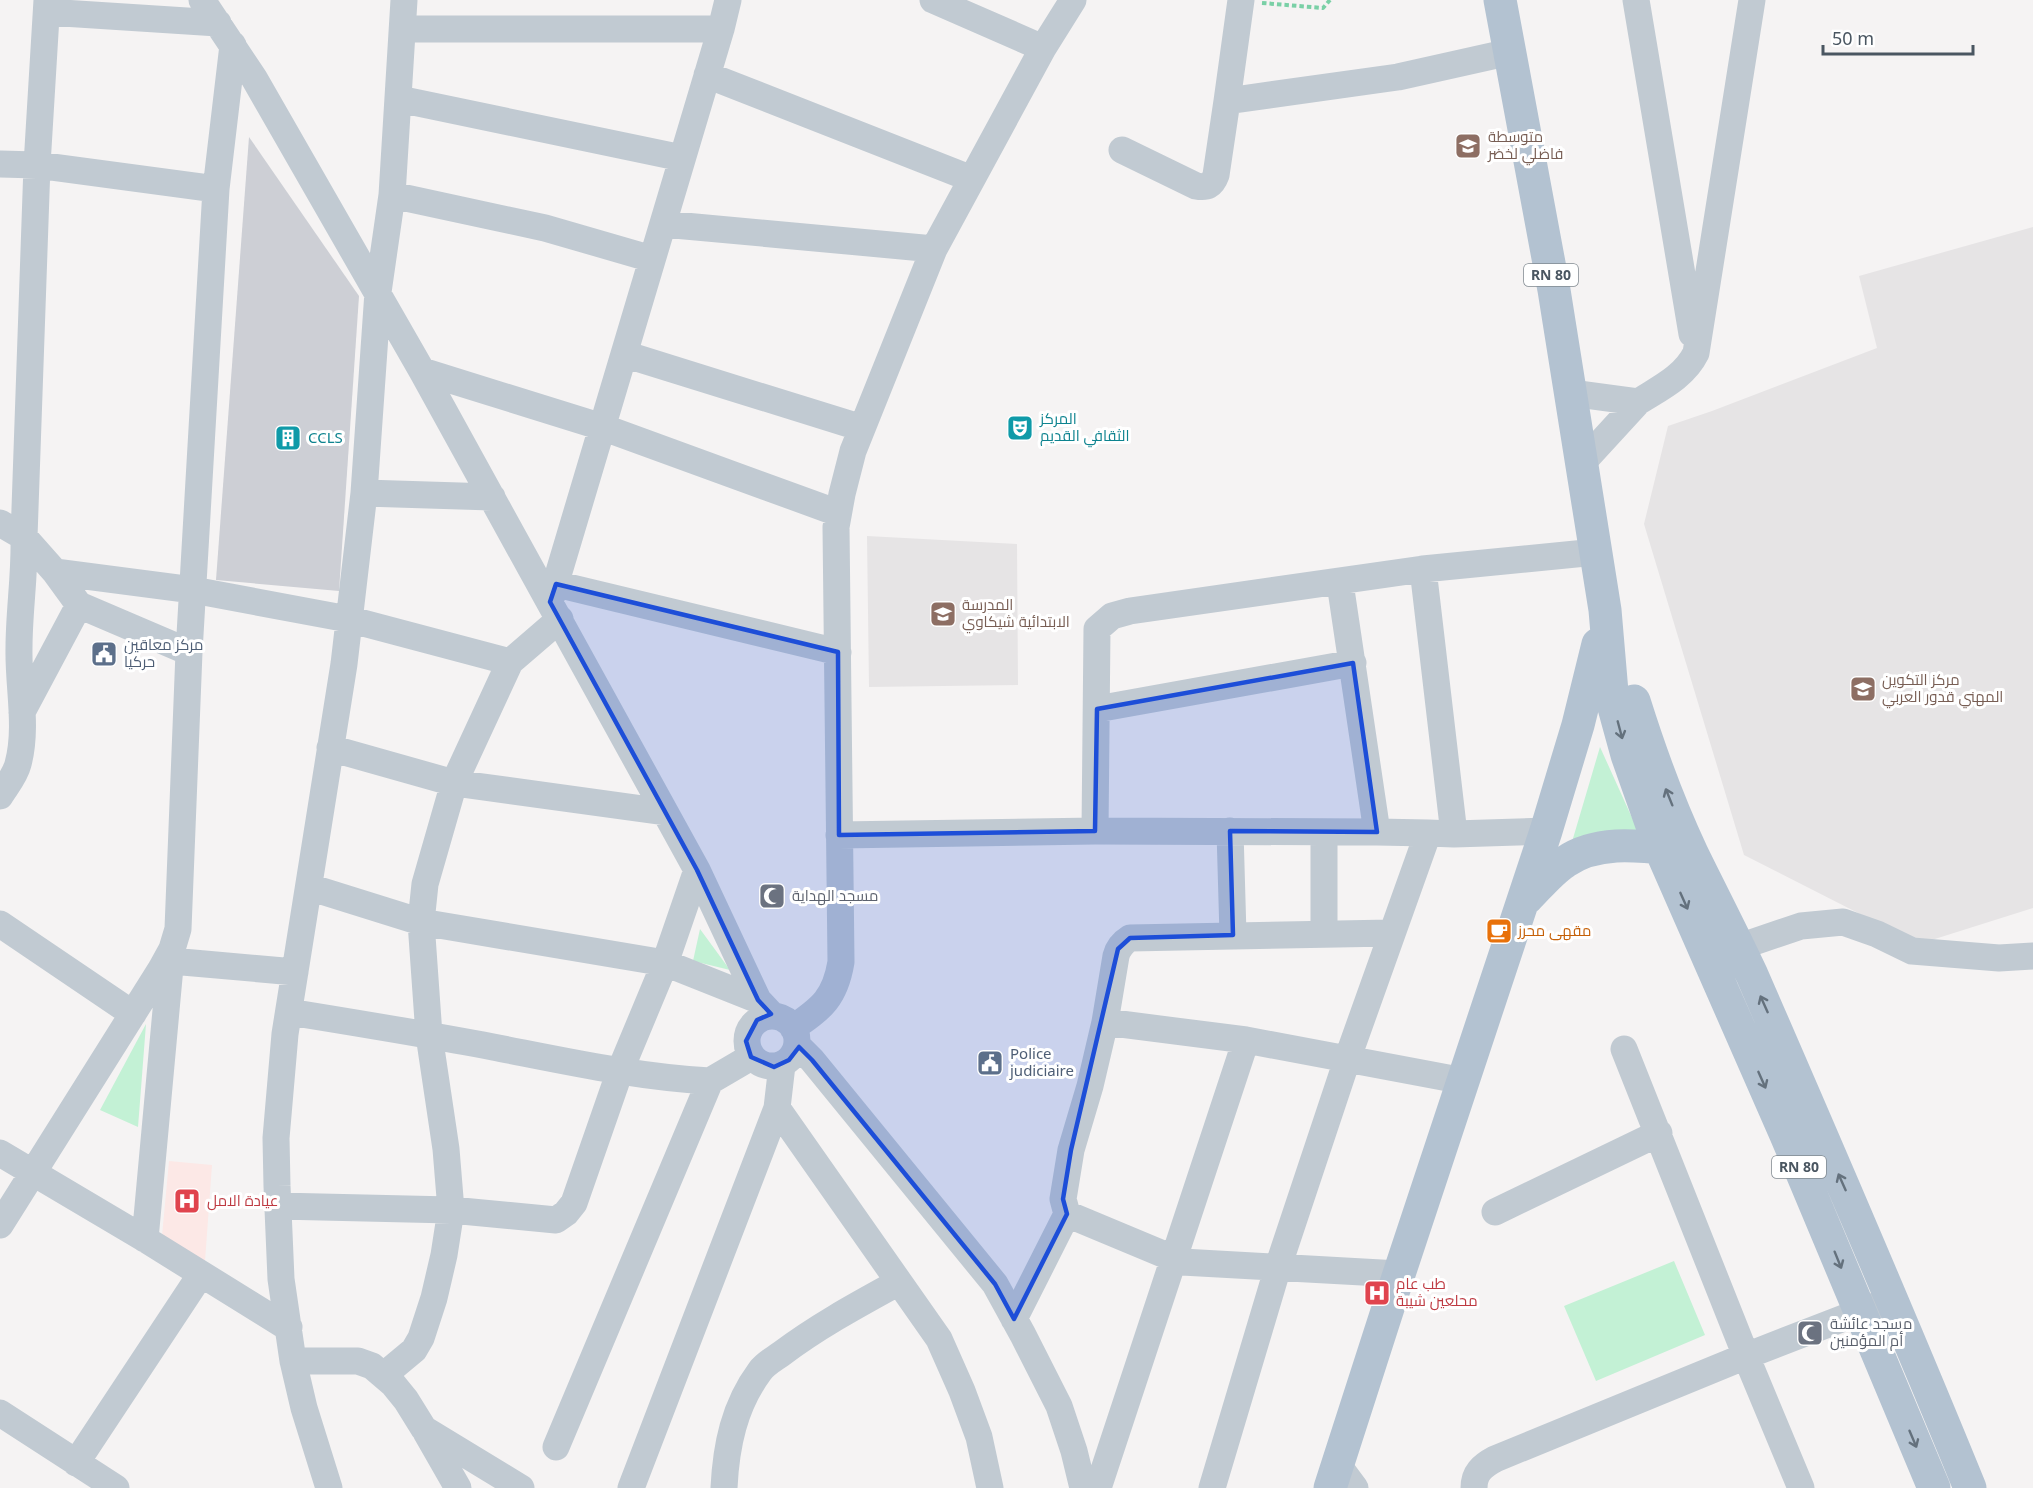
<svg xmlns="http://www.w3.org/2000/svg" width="2033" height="1488" viewBox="0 0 2033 1488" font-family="'Noto Sans',Cairo,sans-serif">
	<rect width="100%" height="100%" fill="#f5f3f3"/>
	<path fill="#e6e4e5" d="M2033,227V908L1919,944L1744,855L1644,524L1668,426L1712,411L1877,348L1859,276Z
		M867,536L1017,544L1018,685L869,687Z"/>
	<path fill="#fce8e6" d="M169,1161L212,1165L205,1261L162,1236Z"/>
	<path fill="#c3f1d5" d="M1600,747L1638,831L1569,852Z
		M700,929L730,970L693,961Z
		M146,1024L138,1127L100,1110Z
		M1674,1261L1705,1335L1596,1381L1564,1306Z"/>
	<path fill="#cdcfd5" d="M249,137L359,296L339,591L216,580Z"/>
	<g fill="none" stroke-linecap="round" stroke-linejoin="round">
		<path stroke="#7ad0a6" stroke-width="4" stroke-dasharray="4.5 3" stroke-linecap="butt" d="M1262,3L1323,8L1330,0"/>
		<path stroke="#c1cad2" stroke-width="27" d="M47,0L37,165L24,537L55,572L79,605L189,652
			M202,0L254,78L422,371L697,870L758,1000L773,1016
			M933,0L1043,48
			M1241,0L1227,101L1398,77L1510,52
			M1636,0L1692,334
			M47,12L218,23
			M403,29H721
			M707,75L972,179
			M399,99L682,158
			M1122,150L1196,186C1207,188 1212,186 1216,175L1227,101
			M0,164L37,165L216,189
			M392,195L545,228L652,259
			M663,224L934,249
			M624,354L862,428
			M422,371L602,427L838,513
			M1571,393L1638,402L1582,463
			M1638,402C1660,388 1684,377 1696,353L1752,0
			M364,493L492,497
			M0,523L24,537C25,575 19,611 19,648C18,686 28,727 18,764C15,776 6,786 0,796
			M1423,569L1454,834
			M55,572L193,590L348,619L510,662L454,783L425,884L421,922L429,1035L446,1149L451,1210L444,1255L434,1298L421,1338L414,1350L384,1375
			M556,584L838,652
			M550,602L721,29L728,0
			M510,662L560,619
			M1097,709L1353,663
			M22,712L79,605
			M330,748L454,783L665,812
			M1095,831L1097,629L1112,616L1130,611L1423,569L1596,552
			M1230,831L1233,935
			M1324,832V934
			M1377,832L1428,833
			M839,835L1095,831L1377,832L1340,583
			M309,887L421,922L665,963L758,1000
			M0,924L133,1014
			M1739,947L1801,926L1843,922L1877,934L1912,951L1999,958L2033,956
			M171,961L295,972
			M289,1012C357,1023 425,1034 493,1047C565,1061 637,1077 710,1081
			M747 1041a25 25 0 1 1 50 0a25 25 0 1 1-50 0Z
			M1105,1022L1246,1040L1464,1081
			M793,1028C822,1008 835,998 841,962L836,527L842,494L853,451L934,249L1043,48L1073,0
			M797,1045L812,1060L995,1284L1023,1335L1059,1406L1074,1451L1083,1488
			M1624,1049L1746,1356L1893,1299
			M777,1108L939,1339L962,1391L979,1437L990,1488
			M0,1153L145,1239L282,1324L289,1327
			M278,1206L451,1210L556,1220L566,1213L574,1203L620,1071L665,963L697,870
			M1495,1212L1659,1133
			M1067,1214L1063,1199L1071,1150L1090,1086L1105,1022L1116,956C1118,948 1122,943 1130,938L1391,933
			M0,1225L161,969L172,949L178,929L189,652L216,189L233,45
			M145,1239L171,956
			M1014,1319L1067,1214L1182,1262L1399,1274
			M293,1361H358L372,1366L393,1384L406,1400L424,1429L521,1488
			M0,1413L116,1488
			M426,1432L458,1488
			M556,1447L710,1081L751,1057
			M76,1463L201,1274
			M1338,1465L1355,1488
			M329,1488L304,1408L293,1361L281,1279L277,1186L276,1138L285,1034L344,664L364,493L378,292L392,195L404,0
			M631,1488L777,1108L782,1065
			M724,1488C726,1446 734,1406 760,1371C765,1364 774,1359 781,1354C818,1326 859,1304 899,1282
			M1098,1488L1246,1040
			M1212,1488L1278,1267L1347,1060L1428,833L1454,834L1546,831
			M1474,1488C1474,1473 1482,1466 1495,1459L1746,1356L1801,1488"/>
		<path stroke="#b3c2d1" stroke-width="33" d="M1500,0L1554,290L1605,610L1613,704L1627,755L1660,848L1786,1135L1934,1488
			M1634,701C1650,752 1669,804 1692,853C1712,894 1733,934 1752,975C1826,1145 1900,1316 1970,1488
			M1527,898C1539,886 1551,871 1565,862C1598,839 1642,846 1680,850
			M1330,1488L1399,1274L1546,831L1578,725L1598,644"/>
	</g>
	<defs><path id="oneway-shaft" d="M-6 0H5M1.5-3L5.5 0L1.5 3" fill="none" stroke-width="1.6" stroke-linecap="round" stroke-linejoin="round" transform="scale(1.5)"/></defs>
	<g stroke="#64717d">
		<use href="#oneway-shaft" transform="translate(1620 730) rotate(75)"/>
		<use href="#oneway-shaft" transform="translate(1669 797) rotate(-112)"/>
		<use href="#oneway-shaft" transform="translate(1684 901) rotate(66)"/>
		<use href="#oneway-shaft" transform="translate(1764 1004) rotate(-114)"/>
		<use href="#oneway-shaft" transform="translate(1762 1080) rotate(66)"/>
		<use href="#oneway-shaft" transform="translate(1842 1182) rotate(-114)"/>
		<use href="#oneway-shaft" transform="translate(1838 1260) rotate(68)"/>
		<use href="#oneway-shaft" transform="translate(1913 1439) rotate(67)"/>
	</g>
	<path fill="#1d4ed8" fill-opacity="0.2" stroke="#1d4ed8" stroke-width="4.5" stroke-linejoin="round" d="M556,584L838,652L839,835L1095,831L1097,709L1353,663L1377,832L1230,831L1233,935L1130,938L1118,949L1071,1150L1063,1199L1067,1214L1014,1319L995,1284L812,1060L799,1047L789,1060L774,1067L751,1057L746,1041L757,1020L771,1014L758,1000L697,870L550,602Z"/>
	<defs>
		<symbol id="school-square" viewBox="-11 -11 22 22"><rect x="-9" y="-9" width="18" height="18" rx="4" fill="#8d6e63" stroke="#fff"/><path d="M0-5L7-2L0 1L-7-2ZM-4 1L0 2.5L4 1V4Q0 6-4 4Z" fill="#fff"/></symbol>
		<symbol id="theatre-square" viewBox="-11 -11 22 22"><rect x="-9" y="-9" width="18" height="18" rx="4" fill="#0f9aa8" stroke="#fff"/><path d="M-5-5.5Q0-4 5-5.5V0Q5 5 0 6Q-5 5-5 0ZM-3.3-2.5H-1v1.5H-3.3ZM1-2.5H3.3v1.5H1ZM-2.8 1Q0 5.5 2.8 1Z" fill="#fff"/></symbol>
		<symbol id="building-square" viewBox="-11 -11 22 22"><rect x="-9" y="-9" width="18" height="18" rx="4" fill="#0f9aa8" stroke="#fff"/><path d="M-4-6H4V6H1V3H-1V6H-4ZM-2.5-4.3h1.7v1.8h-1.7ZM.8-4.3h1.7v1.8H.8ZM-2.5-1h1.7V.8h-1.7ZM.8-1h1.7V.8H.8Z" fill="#fff"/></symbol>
		<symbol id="civic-square" viewBox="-11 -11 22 22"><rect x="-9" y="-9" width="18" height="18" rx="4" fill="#5c6f8a" stroke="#fff"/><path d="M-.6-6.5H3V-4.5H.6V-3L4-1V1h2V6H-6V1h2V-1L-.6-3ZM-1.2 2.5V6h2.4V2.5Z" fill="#fff"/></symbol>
		<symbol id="university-square" viewBox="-11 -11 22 22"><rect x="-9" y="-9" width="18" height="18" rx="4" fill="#8d6e63" stroke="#fff"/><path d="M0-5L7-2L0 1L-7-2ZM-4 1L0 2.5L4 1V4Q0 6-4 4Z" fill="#fff"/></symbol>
		<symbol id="mosque-square" viewBox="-11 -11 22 22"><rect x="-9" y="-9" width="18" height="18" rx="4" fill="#6b7280" stroke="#fff"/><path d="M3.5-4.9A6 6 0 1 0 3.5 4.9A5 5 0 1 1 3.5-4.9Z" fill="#fff"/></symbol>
		<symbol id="cafe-square" viewBox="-11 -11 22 22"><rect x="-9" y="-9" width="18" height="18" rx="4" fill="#e8710a" stroke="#fff"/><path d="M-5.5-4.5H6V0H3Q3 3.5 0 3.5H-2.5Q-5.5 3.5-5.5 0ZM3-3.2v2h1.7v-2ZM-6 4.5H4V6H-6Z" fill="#fff"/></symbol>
		<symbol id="hospital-square" viewBox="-11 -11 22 22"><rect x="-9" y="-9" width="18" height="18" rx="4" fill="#e0444e" stroke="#fff"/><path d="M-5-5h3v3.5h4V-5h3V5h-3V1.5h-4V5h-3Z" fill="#fff"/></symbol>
	</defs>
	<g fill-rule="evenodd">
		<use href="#school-square" x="1453" y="131" width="30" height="30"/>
		<use href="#theatre-square" x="1005" y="413" width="30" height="30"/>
		<use href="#building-square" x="273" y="423" width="30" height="30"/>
		<use href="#school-square" x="928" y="599" width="30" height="30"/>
		<use href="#civic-square" x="89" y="639" width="30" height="30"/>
		<use href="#university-square" x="1848" y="674" width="30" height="30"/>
		<use href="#mosque-square" x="757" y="881" width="30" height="30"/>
		<use href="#cafe-square" x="1484" y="916" width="30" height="30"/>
		<use href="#civic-square" x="975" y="1048" width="30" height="30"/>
		<use href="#hospital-square" x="172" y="1186" width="30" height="30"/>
		<use href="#hospital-square" x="1362" y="1278" width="30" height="30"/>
		<use href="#mosque-square" x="1795" y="1318" width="30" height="30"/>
	</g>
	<g text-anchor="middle" stroke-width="6" stroke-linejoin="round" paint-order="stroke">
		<g fill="#fff" stroke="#808990" stroke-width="1.5">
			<rect x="1524" y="264" width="54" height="22" rx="4.5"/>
			<rect x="1772" y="1156" width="54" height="22" rx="4.5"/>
		</g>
		<g font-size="14" font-weight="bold" fill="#4a5661">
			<text x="1551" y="280">RN 80</text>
			<text x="1799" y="1172">RN 80</text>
		</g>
		<g font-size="15" fill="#785e54" stroke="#fff" text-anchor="start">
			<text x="1488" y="142">متوسطة<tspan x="1488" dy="17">فاضلي لخضر</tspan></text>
			<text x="962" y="610">المدرسة<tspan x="962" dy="17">الابتدائية شيكاوي</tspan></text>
			<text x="1882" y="685">مركز التكوين<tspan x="1882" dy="17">المهني قدور العربي</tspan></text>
		</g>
		<g font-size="15" fill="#0d838f" stroke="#fff" text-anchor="start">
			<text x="1040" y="424">المركز<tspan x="1040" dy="17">الثقافي القديم</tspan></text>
			<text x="308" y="443">CCLS</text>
		</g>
		<g font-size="15" fill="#4e5e75" stroke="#fff" text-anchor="start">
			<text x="124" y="650">مركز معاقين<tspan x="124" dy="17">حركيا</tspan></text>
			<text x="1010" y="1059">Police<tspan x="1010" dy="17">judiciaire</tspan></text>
		</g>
		<g font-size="15" fill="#5b616d" stroke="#fff" text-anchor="start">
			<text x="792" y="901">مسجد الهداية</text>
			<text x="1830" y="1329">مسجد عائشة<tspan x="1830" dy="17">أم المؤمنين</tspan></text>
		</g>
		<g font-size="15" fill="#c56008" stroke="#fff" text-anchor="start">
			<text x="1518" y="936">مقهى محرز</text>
		</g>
		<g font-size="15" fill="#be3a42" stroke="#fff" text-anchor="start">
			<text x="207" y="1206">عيادة الامل</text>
			<text x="1396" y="1289">طب عام<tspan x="1396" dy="17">محلعين شيبة</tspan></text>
		</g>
	</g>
	<path d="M1823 45v9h150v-9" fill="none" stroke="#4a5661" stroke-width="3"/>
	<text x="1832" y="45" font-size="18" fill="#4a5661" stroke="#ffffff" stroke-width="4.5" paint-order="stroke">50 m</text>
</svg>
